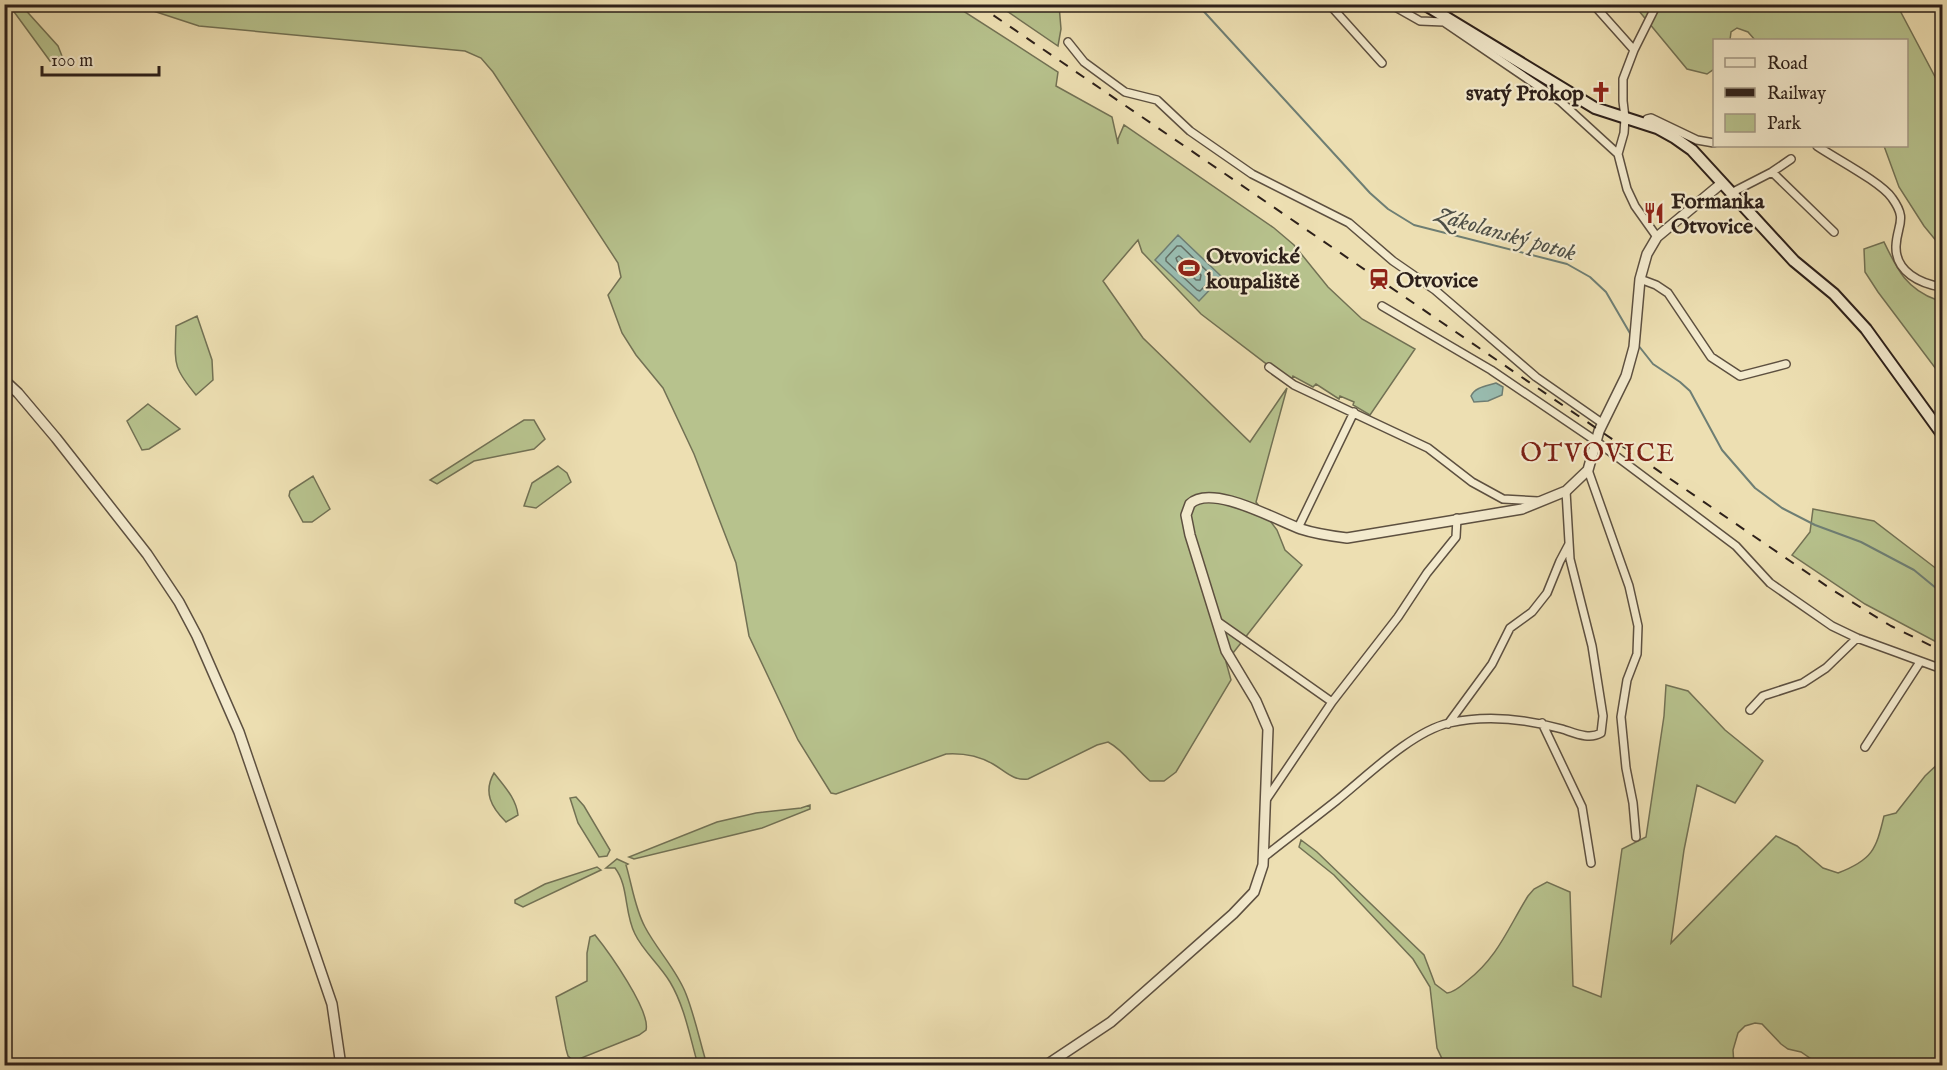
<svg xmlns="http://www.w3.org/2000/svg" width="1947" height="1070" viewBox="0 0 1947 1070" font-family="'IM FELL English',serif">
	<rect width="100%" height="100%" fill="#eddfb2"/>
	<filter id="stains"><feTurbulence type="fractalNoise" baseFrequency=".00333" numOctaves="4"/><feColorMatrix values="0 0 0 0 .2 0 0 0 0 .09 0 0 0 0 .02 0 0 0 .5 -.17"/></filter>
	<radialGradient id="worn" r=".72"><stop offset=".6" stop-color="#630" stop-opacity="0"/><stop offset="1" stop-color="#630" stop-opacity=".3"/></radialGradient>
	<path fill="#b7c28d" stroke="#727154" stroke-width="1.5" d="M1787,4L1792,11L1803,5H1897L1942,90V248L1924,226L1899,187L1884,146H1906V40H1755L1748,32L1737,28L1731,32L1730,40H1714V69L1707,74L1687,69L1634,5Z
		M9,5H21L58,46L62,56L50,61Z
		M135,5H954L1058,72L1056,86L1112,117L1118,144V139L1124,125L1274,228L1294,245L1328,287L1362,319L1415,349L1370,415L1353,405L1354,402L1340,396L1339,399L1316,384L1313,387L1293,376L1292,379L1277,372L1201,314L1142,252L1138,240L1103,281L1143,338L1250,442L1287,388L1256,502L1277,530L1285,550L1302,565L1226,662L1231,680L1176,772L1164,781H1150C1135,769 1125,751 1108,742L1097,745L1028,779C1013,781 1005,771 993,764C979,756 962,753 946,754L836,794L831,793L798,740L749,636L736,563L694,454L663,388L636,355L622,333L608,295L621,277L618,263L493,72L481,58L465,51L199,26Z
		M998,5H1059L1061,29L1058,46Z
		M1884,242C1897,269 1906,289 1937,300L1942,292V377L1878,292L1865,272L1864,249Z
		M197,316L212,360L213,380L196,395C172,366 175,364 176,326Z
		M148,404L180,429L149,449L142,450L127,421Z
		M524,420H534L545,439L534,449L474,461L437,484L430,480Z
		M558,466L567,473L571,482L536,508L524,506L532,483Z
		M313,476L330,509L312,522H303L289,496L290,491Z
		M1813,509L1874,521L1942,573V645L1865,604L1792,555L1810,532Z
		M1666,685L1688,691L1725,730L1763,761L1735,803L1697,785L1684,850L1671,943L1776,836L1797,846L1823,868L1838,873C1872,860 1876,850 1884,816L1896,813L1925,776L1942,760V1065H1820L1801,1052L1788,1049L1781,1044L1762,1024L1755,1023L1745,1026L1738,1033L1733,1050L1734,1065H1445L1437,1048L1430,987L1413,959L1334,875L1299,847L1301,840L1317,852L1424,955L1435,984L1447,993C1455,992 1461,986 1467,981C1498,957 1508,928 1528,896L1534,889L1547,882L1570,892L1573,986L1601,997L1622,849L1646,837L1664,716Z
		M494,773C504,786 516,798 518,815L506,822C491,807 483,792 494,773Z
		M576,797L584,806L610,850L607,856L599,857L578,823L570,798Z
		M810,805V809L762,828L634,859L629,857L717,822L756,813L801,808Z
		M617,859L628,864L626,865C632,885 635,909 645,927C657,950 677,970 686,994C695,1017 700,1042 707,1065H698C690,1038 685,1007 670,982C660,965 643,951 635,934C624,913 629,886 615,868H606Z
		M597,867L601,870L523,907L515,903V900L545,884Z
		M595,935C608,951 651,1011 646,1030L639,1035L574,1061L568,1056L566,1049L556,997L587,981V953L590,937Z"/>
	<path fill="#99bcb0" stroke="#6e7e74" stroke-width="1.5" d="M1178,235L1222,277L1199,301L1155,260Z
		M1496,383L1503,387L1502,395L1488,401L1474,402L1471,396C1475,387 1487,386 1496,383Z"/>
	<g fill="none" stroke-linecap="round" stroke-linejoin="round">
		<path stroke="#636e65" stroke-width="1.5" d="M1177,246H1181L1212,276V279L1200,291L1197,290L1166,261V258Z
			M1179,256L1201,275L1200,280H1196L1177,261L1176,258Z"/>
		<path stroke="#6e7e74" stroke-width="2" d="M1197,4L1370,193L1388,209L1414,225L1567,264L1590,277L1606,292L1631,335
			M1638,345L1653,364L1680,382L1690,391L1722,450L1755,488L1782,508L1815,525L1861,542L1914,570L1942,593"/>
		<defs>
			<path id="minor" d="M1329,4L1382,63
				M1390,4L1420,21L1444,22
				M1593,4L1634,50L1623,79V101L1625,118L1624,133L1618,154
				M1443,15L1444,22L1560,101L1618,154L1627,189L1635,206L1657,237
				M1068,42L1084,62L1125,92L1157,100L1190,131L1252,174L1349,223L1393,261L1435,290L1536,377L1602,423
				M1634,50L1657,4
				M1645,124L1647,119L1651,118L1697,140L1714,143
				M1817,146C1836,159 1881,182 1892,198C1908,220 1897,224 1896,246C1895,272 1921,284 1942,287
				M1772,172L1834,232
				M1731,193L1772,172L1791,159
				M1640,279L1656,285L1668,293L1711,357L1740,376L1786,364
				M1382,306L1491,370L1596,441L1736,546L1770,583L1832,626L1857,638L1942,669
				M1269,367L1294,385L1428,448L1472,482L1503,499L1538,501
				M1588,470L1629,586L1638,626L1637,654L1627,680L1621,717L1626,768L1633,803L1636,837
				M1298,528L1354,412
				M1217,621L1332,702
				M1750,710L1763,696L1803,683L1826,668L1857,638
				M1542,723L1582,807L1591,863
				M1448,724L1492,664L1510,628L1532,612L1547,593L1560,561L1569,544
				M1865,747L1920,662
				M1266,800L1332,702L1398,617L1427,573L1456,537L1457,518
				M1264,857C1288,838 1312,820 1336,801C1366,777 1411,732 1449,723C1485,715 1526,719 1562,729C1575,733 1589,740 1601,733L1603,716L1592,646L1570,559L1566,491"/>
			<path id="tertiary" d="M4,380L18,393L56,438L147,554L179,602L197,636L239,732L332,1004L341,1066
				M1045,1066L1111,1022L1233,914L1254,892L1263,865L1268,729L1256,701L1226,651L1190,535L1186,515L1190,504C1211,483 1276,520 1301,529C1316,534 1331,536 1347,538L1522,509L1566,491L1588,470L1599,431L1626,376L1634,347L1640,279L1647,254L1657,237L1722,183"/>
			<path id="secondary" d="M1424,4L1595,108L1657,128L1675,138L1692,150L1794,261L1834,294L1866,329L1942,434"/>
		</defs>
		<use href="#minor" stroke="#5d5040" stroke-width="10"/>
		<use href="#tertiary" stroke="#5d5040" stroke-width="12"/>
		<use href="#secondary" stroke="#2d201a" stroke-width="14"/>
		<use href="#minor" stroke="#f3eacd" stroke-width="7"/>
		<use href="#tertiary" stroke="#f3eacd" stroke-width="9"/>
		<use href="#secondary" stroke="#f3eacd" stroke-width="10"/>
		<path stroke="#2d201a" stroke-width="2" stroke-dasharray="10 10" stroke-linecap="butt" d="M977,4L1831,589L1891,626L1942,651"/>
	</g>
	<defs>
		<symbol id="church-bare" viewBox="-9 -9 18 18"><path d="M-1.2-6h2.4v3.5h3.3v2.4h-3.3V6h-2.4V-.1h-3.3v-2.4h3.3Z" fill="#8f2418" stroke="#f3eacd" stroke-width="2.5" paint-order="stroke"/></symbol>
		<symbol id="restaurant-bare" viewBox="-9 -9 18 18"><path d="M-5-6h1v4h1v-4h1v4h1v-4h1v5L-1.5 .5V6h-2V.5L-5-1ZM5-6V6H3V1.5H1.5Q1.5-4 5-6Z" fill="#8f2418" stroke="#f3eacd" stroke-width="2.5" paint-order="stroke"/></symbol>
		<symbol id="stadium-bare" viewBox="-9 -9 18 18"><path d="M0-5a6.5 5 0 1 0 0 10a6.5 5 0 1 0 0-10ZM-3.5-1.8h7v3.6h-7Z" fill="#8f2418" stroke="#f3eacd" stroke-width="2.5" paint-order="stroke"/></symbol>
		<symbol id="station-bare" viewBox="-9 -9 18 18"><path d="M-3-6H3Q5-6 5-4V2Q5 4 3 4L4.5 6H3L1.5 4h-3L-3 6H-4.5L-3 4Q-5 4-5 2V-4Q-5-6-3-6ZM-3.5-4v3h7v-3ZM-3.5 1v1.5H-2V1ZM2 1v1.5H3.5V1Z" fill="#8f2418" stroke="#f3eacd" stroke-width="2.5" paint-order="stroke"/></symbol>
	</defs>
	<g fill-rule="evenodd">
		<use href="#church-bare" x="1586" y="77" width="30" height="30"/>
		<use href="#restaurant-bare" x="1639" y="198" width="30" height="30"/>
		<use href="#stadium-bare" x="1174" y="253" width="30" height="30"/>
		<use href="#station-bare" x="1364" y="264" width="30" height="30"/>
	</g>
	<g text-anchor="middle" stroke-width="4.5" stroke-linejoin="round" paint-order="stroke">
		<g font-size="22" font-weight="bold" fill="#2d201a" stroke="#f3eacd" text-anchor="start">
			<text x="1584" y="100" text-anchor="end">svatý Prokop</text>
			<text x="1671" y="208">Formanka<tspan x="1671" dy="25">Otvovice</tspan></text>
			<text x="1206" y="263">Otvovické<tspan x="1206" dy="25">koupaliště</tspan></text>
			<text x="1396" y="287">Otvovice</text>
		</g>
		<g font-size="24" font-style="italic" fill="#4d4f47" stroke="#f3eacd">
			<text transform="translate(1506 233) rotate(16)" y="8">Zákolanský potok</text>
		</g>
		<g font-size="26" letter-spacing="1.5" fill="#7a1f14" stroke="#f3eacd">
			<text x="1598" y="461">OTVOVICE</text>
		</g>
	</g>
	<rect width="1947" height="1070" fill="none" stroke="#eddfb2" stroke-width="24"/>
	<rect x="6" y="6" width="1935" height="1058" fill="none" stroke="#2d201a" stroke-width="3"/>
	<rect x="12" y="12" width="1923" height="1046" fill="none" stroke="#2d201a" stroke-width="1.5"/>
	<rect x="1713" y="39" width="195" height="108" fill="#f3eacd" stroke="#a49985" stroke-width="1.5"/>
	<rect x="1725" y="58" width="30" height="9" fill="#f3eacd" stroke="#a49985" stroke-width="1.5"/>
	<text x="1767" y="69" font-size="18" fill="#2d201a">Road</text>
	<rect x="1725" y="88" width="30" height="9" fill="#2d201a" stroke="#a49985" stroke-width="1.5"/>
	<text x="1767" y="99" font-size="18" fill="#2d201a">Railway</text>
	<rect x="1725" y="114" width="30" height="18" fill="#b7c28d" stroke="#a49985" stroke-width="1.5"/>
	<text x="1767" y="129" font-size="18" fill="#2d201a">Park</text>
	<path d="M42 66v9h117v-9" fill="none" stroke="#2d201a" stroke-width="3"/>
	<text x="51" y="66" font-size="18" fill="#2d201a" stroke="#f3eacd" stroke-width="4.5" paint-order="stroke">100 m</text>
	<rect width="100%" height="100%" filter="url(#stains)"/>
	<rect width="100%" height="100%" fill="url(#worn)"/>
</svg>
